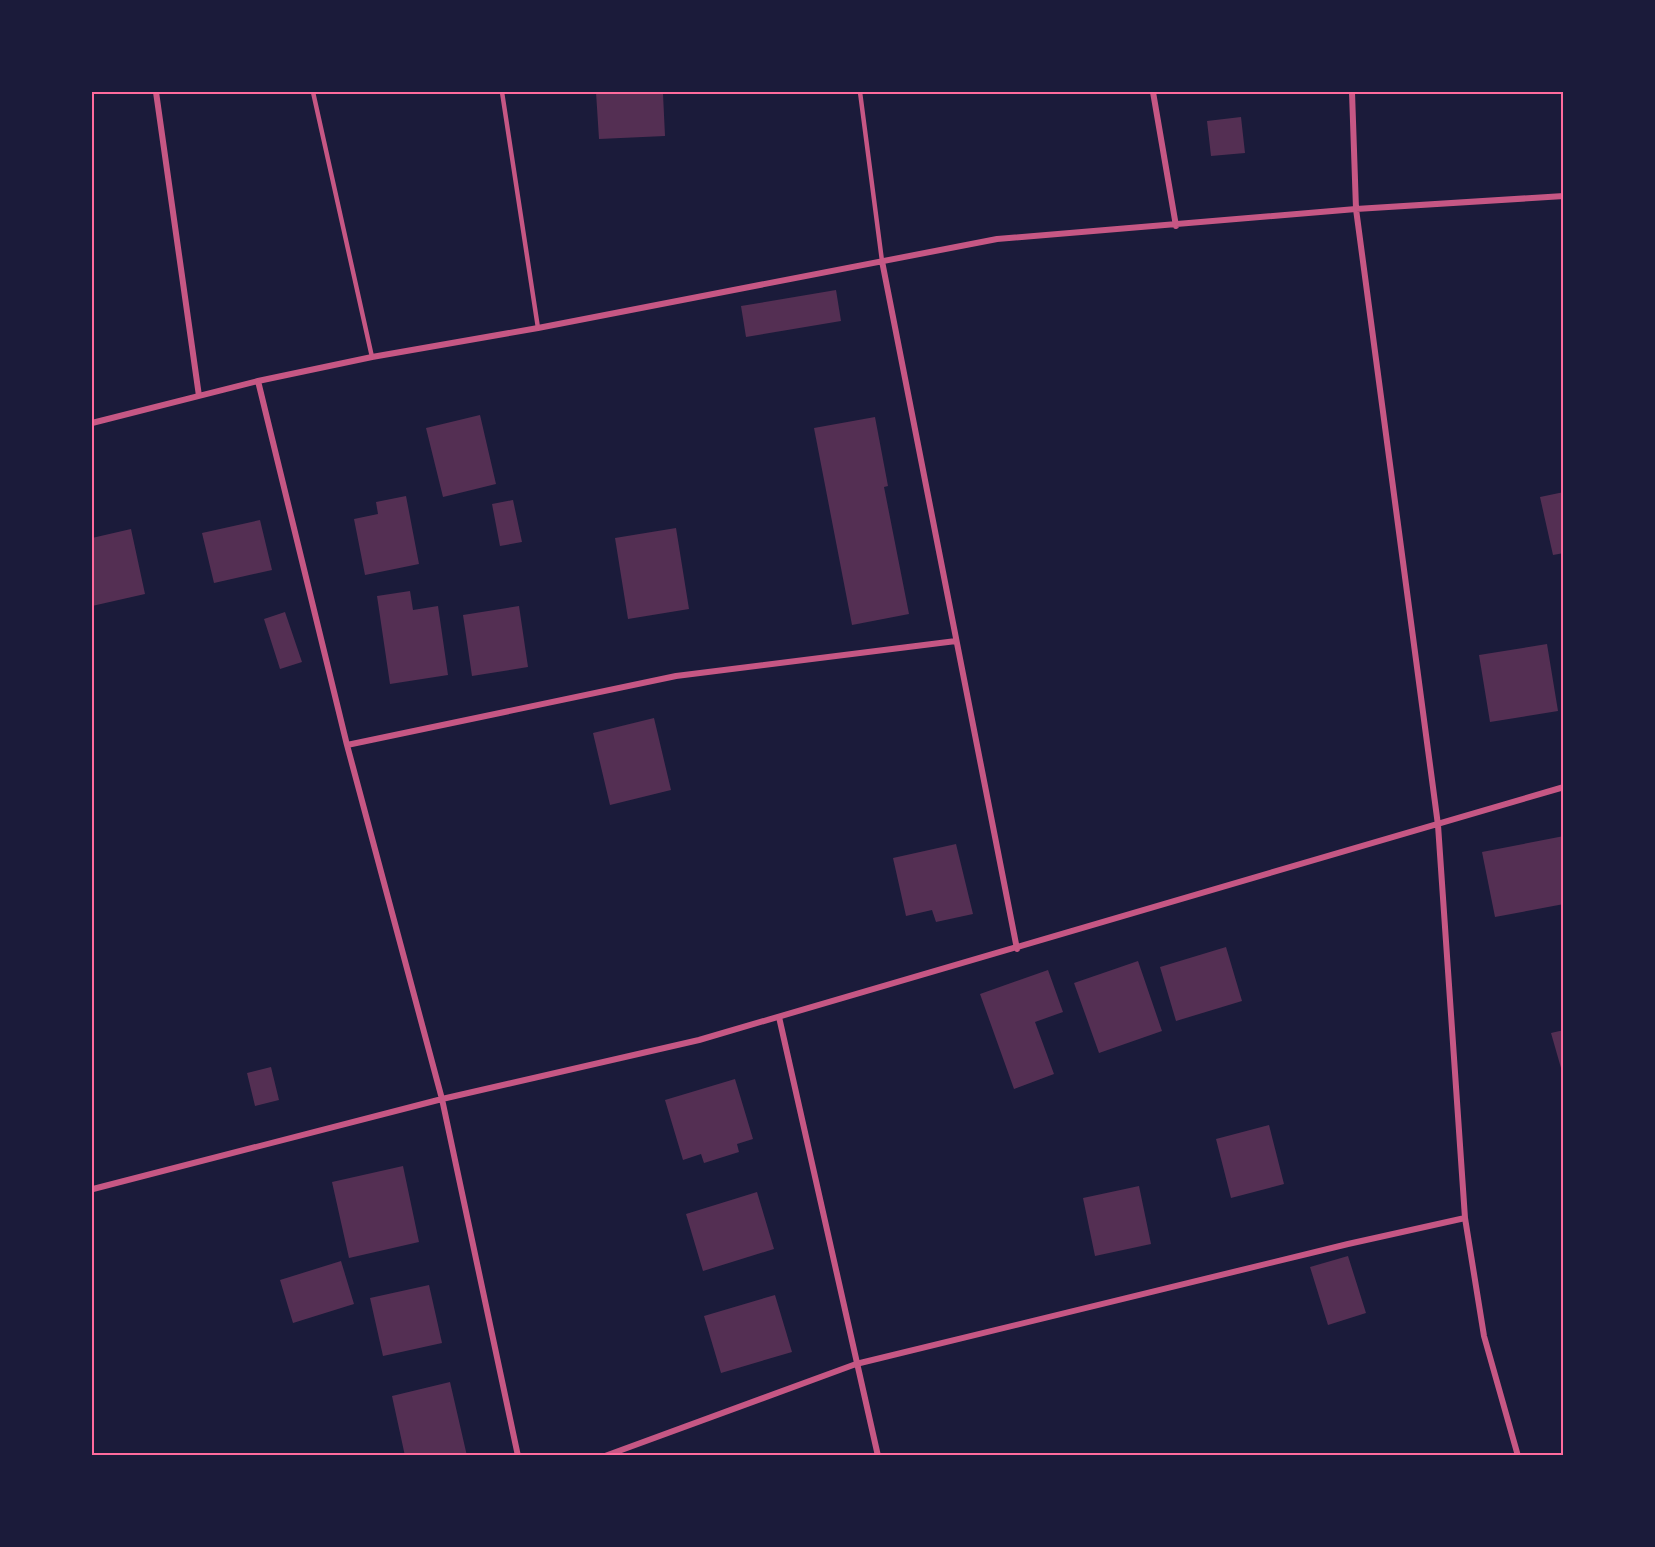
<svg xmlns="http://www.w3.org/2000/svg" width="1655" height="1547" viewBox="0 0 1655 1547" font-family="'Nunito Sans',sans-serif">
	<rect width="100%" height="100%" fill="#1b1b3a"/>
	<path fill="#542f53" d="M596,92L663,94L665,136L599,139Z
		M1241,117L1245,153L1211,156L1207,121Z
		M836,290L841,321L746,337L741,306Z
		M480,415L496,484L443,497L426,428Z
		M875,417L888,486L884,487L909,614L852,625L814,428Z
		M1564,492V553L1553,555L1540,497Z
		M406,496L419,564L365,575L354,519L378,514L376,502Z
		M513,500L522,542L500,546L492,504Z
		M260,520L272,570L214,583L202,533Z
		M676,528L689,609L628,619L615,538Z
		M131,529L145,594L92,606V538Z
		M410,591L413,610L438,606L448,675L390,684L377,596Z
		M519,606L528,667L472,676L463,615Z
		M285,612L302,662L280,669L264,619Z
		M1547,644L1558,711L1490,722L1479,655Z
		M654,718L671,790L610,805L593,733Z
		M1564,836V904L1495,917L1482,852Z
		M956,844L973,914L936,922L932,910L906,916L893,858Z
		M1226,947L1242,1001L1176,1021L1160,967Z
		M1138,961L1162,1031L1099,1053L1074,983Z
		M1048,970L1063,1012L1035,1022L1054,1074L1014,1089L980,994Z
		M1564,1030V1075H1563L1551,1033Z
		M271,1067L279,1100L255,1106L247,1073Z
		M735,1079L753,1139L737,1144L739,1152L704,1163L701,1154L683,1160L665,1100Z
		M1269,1125L1284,1184L1231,1198L1216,1139Z
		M403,1166L419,1242L349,1258L332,1182Z
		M1139,1186L1151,1244L1095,1256L1083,1198Z
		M757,1192L774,1249L703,1271L686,1214Z
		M1348,1256L1366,1313L1328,1325L1310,1267Z
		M341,1261L354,1304L293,1323L280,1280Z
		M429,1285L442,1343L383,1356L370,1298Z
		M775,1295L792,1352L721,1373L704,1316Z
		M450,1382L467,1456H405L392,1396Z"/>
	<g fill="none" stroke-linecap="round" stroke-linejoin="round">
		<path stroke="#c65784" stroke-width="4.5" d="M313,92L372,357
			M502,92L538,328
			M860,92L882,261"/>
		<path stroke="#c65784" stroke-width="6" d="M156,92L199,396
			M1153,92L1176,226
			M1352,92L1356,209L1438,825L1465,1218L1484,1336L1518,1456
			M882,261L1017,949
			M258,381L347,745L676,676L956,641
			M92,423L258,381L372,357L538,328L997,239L1356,209L1564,196
			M347,745L442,1099L518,1456
			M779,1017L878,1456
			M93,1189L442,1099L699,1040L1564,787
			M605,1456L856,1364L1348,1244L1465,1218"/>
	</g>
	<rect width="1655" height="1547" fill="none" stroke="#1b1b3a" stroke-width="186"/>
	<rect x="93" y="93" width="1469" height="1361" fill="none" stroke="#ff6b9d" stroke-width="2"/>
</svg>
